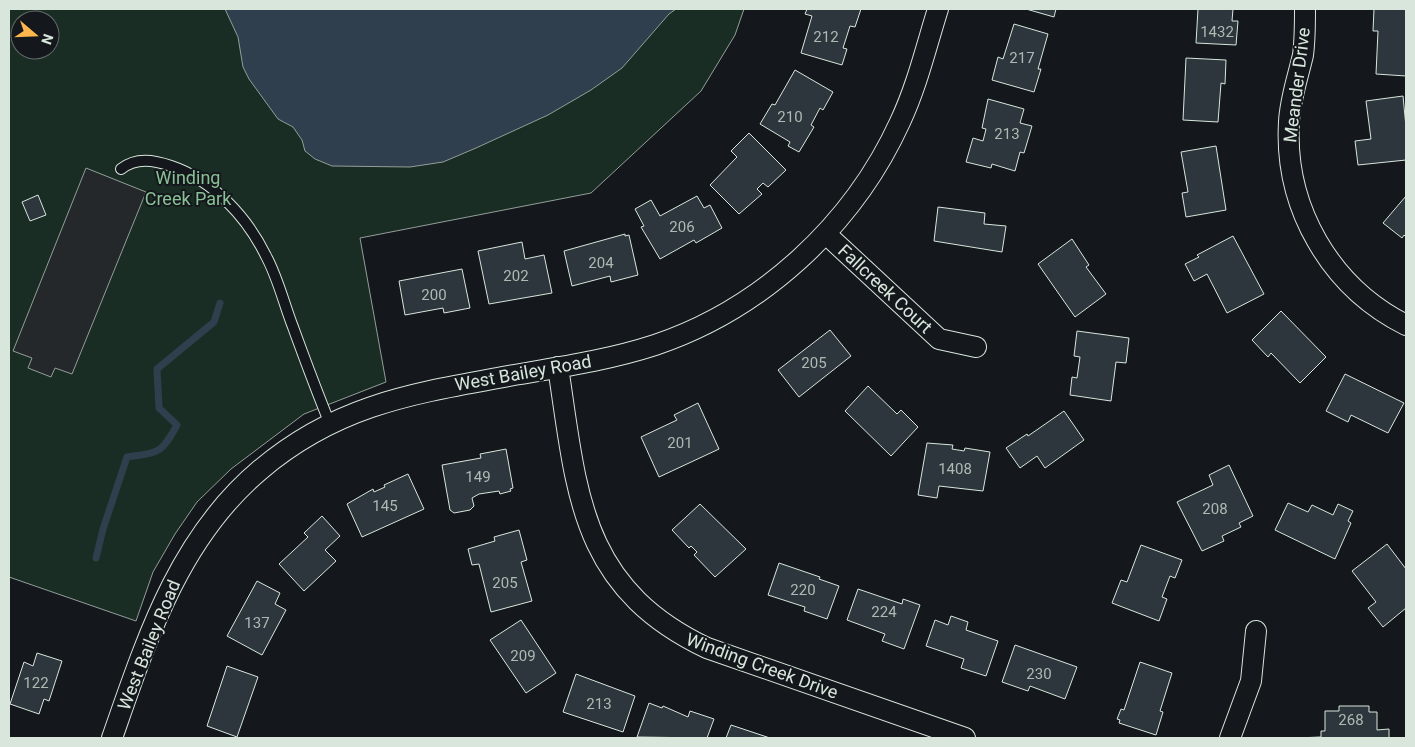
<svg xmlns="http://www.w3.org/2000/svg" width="1415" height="747" viewBox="0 0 1415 747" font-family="Roboto,sans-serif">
	<rect width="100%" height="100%" fill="#14181c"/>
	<path fill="#1a2d24" stroke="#939e99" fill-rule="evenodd" d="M9,9H744L735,35L701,91L591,193L360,238L386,382L304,414L231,469L197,502L175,534L153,572L136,621L9,577ZM20,20H50V50H20Z"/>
	<path fill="#24282b" stroke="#939e99" d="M86,168L146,192L72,374L55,368L51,377L28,368L32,358L13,351Z"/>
	<path fill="#2f3f4d" stroke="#939e99" d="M225,9H676L669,14L622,68L591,90L548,115L476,148L443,162L410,167L332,166L315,159L305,151L302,140L293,127L278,119L249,79L243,67L238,37Z"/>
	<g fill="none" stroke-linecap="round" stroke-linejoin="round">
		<path stroke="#2f3f4d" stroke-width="7" d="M96,558L103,529L127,457C160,452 161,454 177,425L159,408L157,369L214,322L220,303"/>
	</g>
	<path fill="#2c363c" stroke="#d8e6dc" d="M807,9H861L855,27L850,26L843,48L847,49L842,65L801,53L812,16L805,14Z
		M1026,9H1056L1054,17Z
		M1198,9H1233L1232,21H1238L1236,45L1196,43Z
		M1374,9H1406V76L1376,74L1378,31H1373Z
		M1014,24L1048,34L1038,69H1041L1034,92L992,80L998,57L1003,59Z
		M1186,58L1226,60L1225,84L1221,83L1218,122L1183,120Z
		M795,70L833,92L823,110L820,108L811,125L814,127L799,152L788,146L790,142L760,124L772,104L775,105Z
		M1403,96L1406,127V160L1358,165L1355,141L1371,139L1366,101Z
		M988,99L1024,109L1020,123L1032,126L1024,153L1020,152L1015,171L992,164L991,168L966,162L973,138L983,141L986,129L982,128Z
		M749,133L786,170L768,187L763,183L757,189L762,194L739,214L710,185L737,157L731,151Z
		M1216,146L1226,210L1186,217L1182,193L1188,192L1181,152Z
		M38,195L46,215L30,221L22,202Z
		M697,196L704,208L710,205L722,228L696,243L694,240L660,259L641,227L644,226L635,209L651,200L660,216Z
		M1406,196V237L1404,235L1402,238L1383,223Z
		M938,207L985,213L984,224L1006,226L1002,252L934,241Z
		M625,234V236L629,235L638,275L611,282L610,276L572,286L564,251Z
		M1233,236L1264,294L1227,313L1207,274L1194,281L1185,264L1199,257L1197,255Z
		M1072,239L1089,265L1086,267L1106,294L1075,317L1038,264Z
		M522,242L525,259L544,255L552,293L489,304L478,251Z
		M462,269L470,308L444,313L443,308L405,315L399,281Z
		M1281,311L1326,357L1300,383L1271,353L1268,357L1252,340Z
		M830,330L851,356L799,397L778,370Z
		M1077,331L1129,338L1126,363L1116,362L1111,401L1070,395L1072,377L1077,378L1080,357L1074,356Z
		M1345,374L1404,403L1388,433L1351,415L1348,422L1326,411Z
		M868,386L897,414L901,410L918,427L891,456L845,411Z
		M698,403L719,449L659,477L641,437L677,420L674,415Z
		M1064,411L1084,440L1045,468L1037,456L1020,468L1006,448L1027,434L1028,436Z
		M927,443L953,445L952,449L964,451L965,448L990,452L983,491L939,486L937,498L918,495Z
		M506,449L513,488L510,489L511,491L500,494L499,491L479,494L472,498L474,506L470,510L454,513L450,510L442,465L481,458L480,454Z
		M1229,465L1253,516L1239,523L1241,527L1222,536L1224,541L1202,551L1177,502L1213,485L1209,475Z
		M408,474L424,509L362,537L347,504L373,489L374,492L385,487L384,485Z
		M1288,503L1308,512L1312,505L1333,515L1338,504L1353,511L1348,521L1351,523L1335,559L1275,530Z
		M700,504L746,549L715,577L694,555L697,552L691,546L689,548L672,530Z
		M322,516L340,536L325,550L336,561L304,591L279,564L308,537L304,533Z
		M519,530L527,560L521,562L532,601L491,612L479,564L472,565L468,549L495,541L494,537Z
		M1387,544L1406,569V608L1383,627L1368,608L1376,602L1352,571Z
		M1141,545L1182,560L1175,578L1170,576L1162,597L1167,599L1159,621L1112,603L1121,580L1127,582Z
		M779,563L820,577L819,579L839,586L827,619L804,611L805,607L768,595Z
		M257,581L280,593L275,604L286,610L262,655L227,636Z
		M858,589L902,604L903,599L920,605L904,649L882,641L885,634L847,620Z
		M951,616L968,622L966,630L998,641L986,676L961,668L964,659L926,646L935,620L948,625Z
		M521,620L556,673L526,693L490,640Z
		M1015,645L1077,667L1065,699L1030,686L1028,691L1002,682Z
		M37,653L62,661L49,701L44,699L39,714L10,704L24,662L33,666Z
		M1140,662L1172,673L1160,711L1163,712L1156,735L1119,723L1120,720L1117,719L1121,709L1124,710Z
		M227,666L258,677L237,737L207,726Z
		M576,674L635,696L623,732L563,712Z
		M649,703L662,708L663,706L688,717L690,711L714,719L707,738L637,737Z
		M1339,706H1369V712H1377V730L1389,729V738H1296L1321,737V731H1325V711H1339Z
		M731,725L770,738H726Z"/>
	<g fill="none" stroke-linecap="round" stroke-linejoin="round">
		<defs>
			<path id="lane" d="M121,169C136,157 154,160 171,166C213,180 247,217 266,256C278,278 284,304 293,327C305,360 317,392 330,424"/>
			<path id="street" d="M1305,9C1305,24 1305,40 1303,55C1298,77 1290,99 1289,122C1284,207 1330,287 1406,325
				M826,234L939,339L976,347
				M558,367C577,492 579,587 707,648L965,738
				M112,738C146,641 178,539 260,470C339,403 417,393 514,375C561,367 609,360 655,345C762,309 853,225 900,122C917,86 926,47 938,9
				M1230,738L1251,681L1256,631"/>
		</defs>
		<use href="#lane" stroke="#d8e6dc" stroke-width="12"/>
		<use href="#street" stroke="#d8e6dc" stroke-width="22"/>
		<use href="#lane" stroke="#14181c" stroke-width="10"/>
		<use href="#street" stroke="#14181c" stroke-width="20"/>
	</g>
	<g text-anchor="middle" stroke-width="4" stroke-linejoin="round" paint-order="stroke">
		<g font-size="15" fill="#adbab4">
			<text x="1217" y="37">1432</text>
			<text x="826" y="42">212</text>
			<text x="1022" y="63">217</text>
			<text x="790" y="122">210</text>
			<text x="1007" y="139">213</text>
			<text x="682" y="232">206</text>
			<text x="601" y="268">204</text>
			<text x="516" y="281">202</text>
			<text x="434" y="300">200</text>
			<text x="814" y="368">205</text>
			<text x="680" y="448">201</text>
			<text x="955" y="474">1408</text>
			<text x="478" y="482">149</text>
			<text x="385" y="511">145</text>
			<text x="1215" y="514">208</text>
			<text x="505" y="588">205</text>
			<text x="803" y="595">220</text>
			<text x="884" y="617">224</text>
			<text x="257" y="628">137</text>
			<text x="523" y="661">209</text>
			<text x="1039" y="679">230</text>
			<text x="36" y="688">122</text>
			<text x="599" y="709">213</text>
			<text x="1351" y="725">268</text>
		</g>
		<g font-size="18" fill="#d8e6dc" stroke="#14181c">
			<text transform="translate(1297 85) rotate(-83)" y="6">Meander Drive</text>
			<text transform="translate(885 289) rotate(43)" y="6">Fallcreek Court</text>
			<text transform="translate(523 373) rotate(-10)" y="6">West Bailey Road</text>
			<text transform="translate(149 645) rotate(-68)" y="6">West Bailey Road</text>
			<text transform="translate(762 666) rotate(20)" y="6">Winding Creek Drive</text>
		</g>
		<g font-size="18" fill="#8ac095" stroke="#14181c">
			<text x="188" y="184">Winding<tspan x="188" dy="21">Creek Park</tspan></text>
		</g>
	</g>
	<rect width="1415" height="747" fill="none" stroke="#d8e6dc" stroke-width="20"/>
	<g transform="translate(35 35) rotate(109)"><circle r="24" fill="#14181c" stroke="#626a69"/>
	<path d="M0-4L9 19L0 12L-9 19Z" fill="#ffb74d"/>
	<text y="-8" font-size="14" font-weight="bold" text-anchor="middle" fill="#d8e6dc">N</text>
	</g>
</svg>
